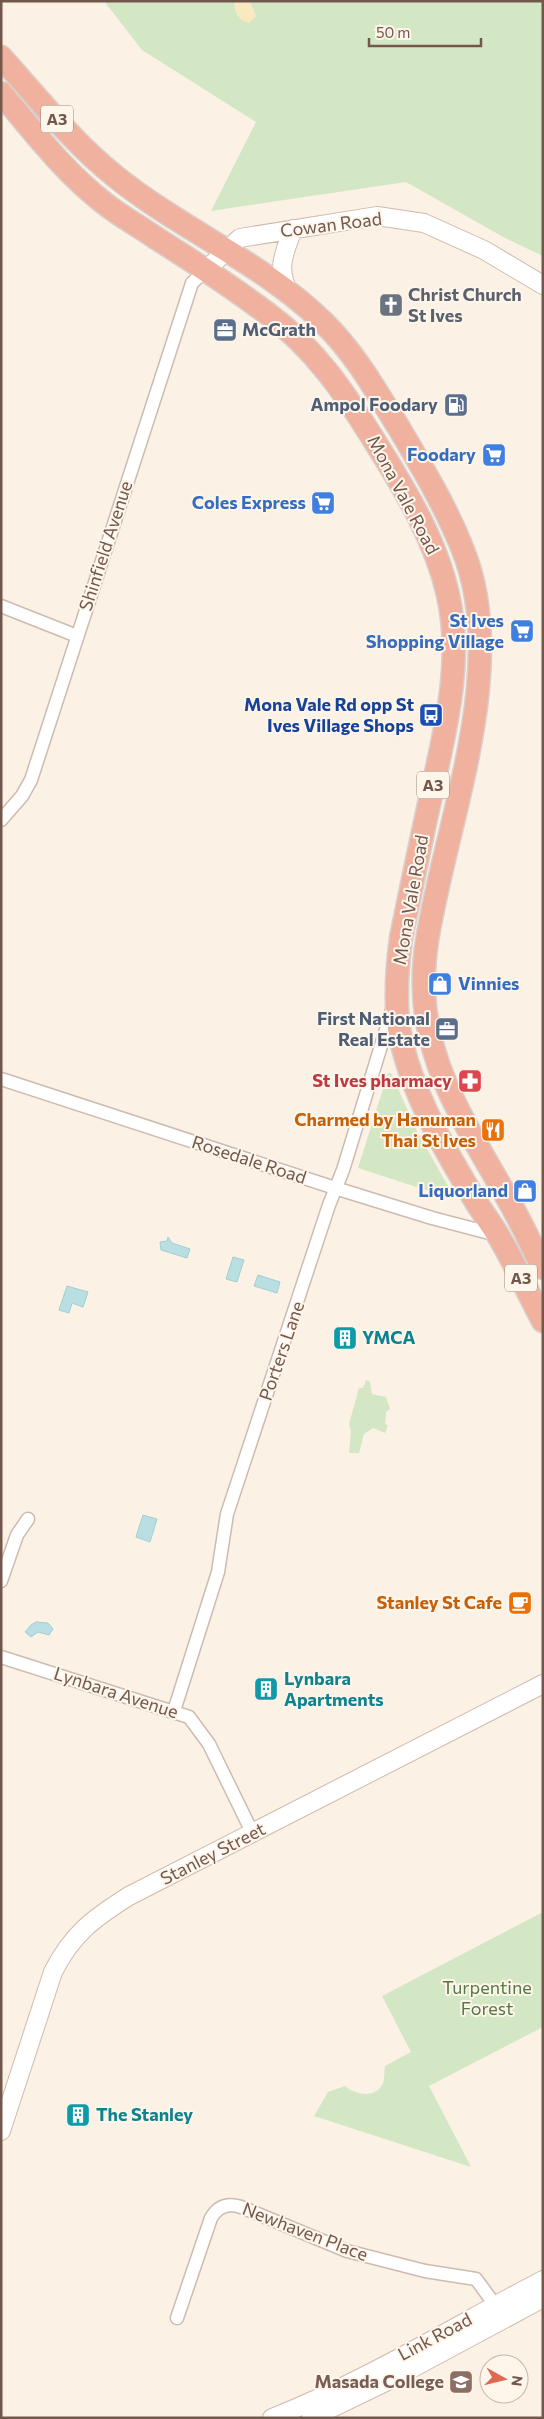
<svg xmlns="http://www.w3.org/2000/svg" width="544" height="2419" viewBox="0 0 544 2419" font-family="Commissioner,sans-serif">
	<rect width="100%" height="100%" fill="#fbf1e5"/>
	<path fill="#d4e7c4" d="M104,1H543V256L505,238L406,182L211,211L256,122L142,50Z
		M388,1073H391L417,1131L453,1195L450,1198L358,1168Z
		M366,1380L370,1382L372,1394L386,1397L390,1409L386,1412L385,1424L388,1425L385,1433L373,1428L364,1434L359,1453H349L351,1431L349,1424L359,1388H363Z
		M543,1912V2027L429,2086L471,2167L314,2116L328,2092L345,2086C355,2095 376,2099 383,2083C385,2078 384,2071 385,2066L411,2052L382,1996Z"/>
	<path fill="#f8e9c1" d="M250,1L256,16L249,23C238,20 235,13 234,2Z"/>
	<path fill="#badfe3" stroke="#a1cfd4" d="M168,1237L172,1243L190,1249L187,1258L161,1250L160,1242L167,1241Z
		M233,1257L244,1260L237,1282L226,1279Z
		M258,1275L280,1282L277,1293L254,1286Z
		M67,1286L88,1292L83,1307L72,1303L69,1313L59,1310Z
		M143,1515L157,1519L150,1542L136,1537Z
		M36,1622L48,1623L53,1629L49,1635L38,1632L31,1637L25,1632L31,1625Z"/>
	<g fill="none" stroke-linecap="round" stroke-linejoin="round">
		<defs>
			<path id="street" d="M1,606L77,636
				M1,820L22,796L31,780L192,283L206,270
				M1,1079L335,1188L432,1218L497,1235
				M1,1581L17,1535L28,1519
				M1,1657L189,1717L209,1744L253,1834
				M174,1711L218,1572L227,1514L329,1205L343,1170L392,1010
				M177,2318L211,2218C218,2206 228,2203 241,2207L347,2251L425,2271L476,2279L495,2305"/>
			<path id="secondary" d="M206,270L240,238L377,216L424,223L484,250L543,285
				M289,293C276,267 284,254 293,229
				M1,2131L53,1972C72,1934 94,1918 129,1896L543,1684
				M272,2418C366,2381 453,2327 543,2280
				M311,2418L394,2378L543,2298"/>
			<path id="highway" d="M1,57C38,98 73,143 116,177C182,230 263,263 323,322C355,353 376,391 399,428C422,467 446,507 463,550C503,650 463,775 440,877C432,914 422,952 424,991C426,1070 473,1136 510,1203C522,1224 532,1246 543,1268
				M1,93C33,131 64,172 104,203C120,216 139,226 156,238C194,262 232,287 268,314C316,349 346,395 377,445C406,491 436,541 448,595C463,661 446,726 432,791C421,840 411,889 401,938C397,968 395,1000 399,1029C410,1092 446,1152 478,1205C485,1216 493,1226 499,1237C515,1264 528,1293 543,1321"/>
		</defs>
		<use href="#street" stroke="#cebbaf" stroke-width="15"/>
		<use href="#secondary" stroke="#d0baac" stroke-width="20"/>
		<use href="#highway" stroke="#d8d0cd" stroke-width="25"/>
		<use href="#street" stroke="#fff" stroke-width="12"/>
		<use href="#secondary" stroke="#fff" stroke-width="18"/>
		<use href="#highway" stroke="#f1b19f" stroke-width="22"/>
	</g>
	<defs>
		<symbol id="church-square" viewBox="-11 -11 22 22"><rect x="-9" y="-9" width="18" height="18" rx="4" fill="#6b7280" stroke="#fef5eb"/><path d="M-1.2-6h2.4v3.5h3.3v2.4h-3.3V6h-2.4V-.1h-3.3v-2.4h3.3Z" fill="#fff"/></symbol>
		<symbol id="office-square" viewBox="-11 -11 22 22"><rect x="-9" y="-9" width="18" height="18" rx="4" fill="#5c6f8a" stroke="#fef5eb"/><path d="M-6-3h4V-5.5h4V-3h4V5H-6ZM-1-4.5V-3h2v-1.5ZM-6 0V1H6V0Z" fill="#fff"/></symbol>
		<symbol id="fuel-square" viewBox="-11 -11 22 22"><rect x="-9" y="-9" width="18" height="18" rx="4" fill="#5c6f8a" stroke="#fef5eb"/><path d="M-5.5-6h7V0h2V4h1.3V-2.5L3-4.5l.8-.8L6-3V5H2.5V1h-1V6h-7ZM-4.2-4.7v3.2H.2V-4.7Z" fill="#fff"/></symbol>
		<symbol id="supermarket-square" viewBox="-11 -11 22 22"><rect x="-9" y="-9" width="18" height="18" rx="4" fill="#3f7fe0" stroke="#fef5eb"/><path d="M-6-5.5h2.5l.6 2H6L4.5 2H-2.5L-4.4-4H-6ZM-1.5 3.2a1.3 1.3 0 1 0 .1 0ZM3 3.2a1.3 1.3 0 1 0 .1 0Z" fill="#fff"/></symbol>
		<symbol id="bus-square" viewBox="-11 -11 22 22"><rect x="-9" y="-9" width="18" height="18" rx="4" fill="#1a4fb4" stroke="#fef5eb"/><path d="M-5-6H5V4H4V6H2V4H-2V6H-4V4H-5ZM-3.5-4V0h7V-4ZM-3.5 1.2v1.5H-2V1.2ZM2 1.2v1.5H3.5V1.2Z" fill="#fff"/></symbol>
		<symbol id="shop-square" viewBox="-11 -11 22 22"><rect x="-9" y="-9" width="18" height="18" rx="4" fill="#3f7fe0" stroke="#fef5eb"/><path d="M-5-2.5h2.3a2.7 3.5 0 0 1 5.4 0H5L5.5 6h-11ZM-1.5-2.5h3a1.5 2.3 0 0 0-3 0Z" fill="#fff"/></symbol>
		<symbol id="pharmacy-square" viewBox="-11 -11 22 22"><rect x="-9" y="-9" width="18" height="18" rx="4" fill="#e0444e" stroke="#fef5eb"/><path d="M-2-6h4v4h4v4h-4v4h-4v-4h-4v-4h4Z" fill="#fff"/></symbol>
		<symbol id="restaurant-square" viewBox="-11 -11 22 22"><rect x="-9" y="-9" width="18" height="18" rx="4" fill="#e8710a" stroke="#fef5eb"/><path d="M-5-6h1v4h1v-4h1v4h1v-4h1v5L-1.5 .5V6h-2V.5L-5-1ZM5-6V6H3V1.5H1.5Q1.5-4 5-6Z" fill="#fff"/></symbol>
		<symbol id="building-square" viewBox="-11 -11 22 22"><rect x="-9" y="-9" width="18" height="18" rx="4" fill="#0f9aa8" stroke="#fef5eb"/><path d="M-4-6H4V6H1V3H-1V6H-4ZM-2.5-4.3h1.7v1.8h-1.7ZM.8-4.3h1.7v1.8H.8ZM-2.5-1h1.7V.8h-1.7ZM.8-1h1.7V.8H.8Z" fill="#fff"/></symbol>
		<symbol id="cafe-square" viewBox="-11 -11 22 22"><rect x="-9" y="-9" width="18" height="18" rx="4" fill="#e8710a" stroke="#fef5eb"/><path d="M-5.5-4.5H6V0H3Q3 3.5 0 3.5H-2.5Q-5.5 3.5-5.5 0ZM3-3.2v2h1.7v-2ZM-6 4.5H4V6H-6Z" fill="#fff"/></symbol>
		<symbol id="school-square" viewBox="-11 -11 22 22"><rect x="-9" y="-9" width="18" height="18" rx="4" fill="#8d6e63" stroke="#fef5eb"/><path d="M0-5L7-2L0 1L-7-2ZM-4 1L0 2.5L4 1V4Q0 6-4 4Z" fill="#fff"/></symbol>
	</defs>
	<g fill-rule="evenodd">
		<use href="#church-square" x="377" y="291" width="28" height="28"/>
		<use href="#office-square" x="211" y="316" width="28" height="28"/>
		<use href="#fuel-square" x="442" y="391" width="28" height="28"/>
		<use href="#supermarket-square" x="480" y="441" width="28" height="28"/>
		<use href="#supermarket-square" x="309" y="489" width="28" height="28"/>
		<use href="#supermarket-square" x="508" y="617" width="28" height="28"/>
		<use href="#bus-square" x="417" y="701" width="28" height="28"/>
		<use href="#shop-square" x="426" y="970" width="28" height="28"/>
		<use href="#office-square" x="433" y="1015" width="28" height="28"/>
		<use href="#pharmacy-square" x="456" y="1067" width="28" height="28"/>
		<use href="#restaurant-square" x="479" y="1116" width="28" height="28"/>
		<use href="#shop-square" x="511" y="1177" width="28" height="28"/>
		<use href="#building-square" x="331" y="1324" width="28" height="28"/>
		<use href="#cafe-square" x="506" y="1589" width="28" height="28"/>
		<use href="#building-square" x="252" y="1675" width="28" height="28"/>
		<use href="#building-square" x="64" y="2101" width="28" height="28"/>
		<use href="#school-square" x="447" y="2368" width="28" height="28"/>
	</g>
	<g text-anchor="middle" stroke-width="4" stroke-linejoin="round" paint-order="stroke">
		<g fill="#fef5eb" stroke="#9c867c" stroke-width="1">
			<rect x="41" y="105.5" width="32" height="27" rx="4"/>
			<rect x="417" y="771.5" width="32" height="27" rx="4"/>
			<rect x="505" y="1264.5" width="32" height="27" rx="4"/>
		</g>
		<g font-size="16" font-weight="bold" fill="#72574c">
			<text x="57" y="125">A3</text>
			<text x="433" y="791">A3</text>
			<text x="521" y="1284">A3</text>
		</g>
		<g font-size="18" fill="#72574c" stroke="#fef5eb">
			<text transform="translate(331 225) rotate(-7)" y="6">Cowan Road</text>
			<text transform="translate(403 495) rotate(62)" y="6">Mona Vale Road</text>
			<text transform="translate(106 546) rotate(-72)" y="6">Shinfield Avenue</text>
			<text transform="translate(411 900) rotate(-80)" y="6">Mona Vale Road</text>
			<text transform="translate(249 1160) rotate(18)" y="6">Rosedale Road</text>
			<text transform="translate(282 1351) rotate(-71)" y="6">Porters Lane</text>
			<text transform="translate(116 1693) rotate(18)" y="6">Lynbara Avenue</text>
			<text transform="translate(213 1854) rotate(-27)" y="6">Stanley Street</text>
			<text transform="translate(305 2232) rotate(21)" y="6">Newhaven Place</text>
			<text transform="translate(435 2337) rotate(-28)" y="6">Link Road</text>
		</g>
		<g font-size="18" font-weight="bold" fill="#5b616d" stroke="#fef5eb" text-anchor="start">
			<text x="408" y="301">Christ Church<tspan x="408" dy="21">St Ives</tspan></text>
		</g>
		<g font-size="18" font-weight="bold" fill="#4e5e75" stroke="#fef5eb" text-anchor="end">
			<text x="242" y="336" text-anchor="start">McGrath</text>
			<text x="438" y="411">Ampol Foodary</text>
			<text x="430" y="1025">First National<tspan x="430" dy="21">Real Estate</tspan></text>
		</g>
		<g font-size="18" font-weight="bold" fill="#366cbe" stroke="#fef5eb" text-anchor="end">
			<text x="476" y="461">Foodary</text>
			<text x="306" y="509">Coles Express</text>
			<text x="504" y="627">St Ives<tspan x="504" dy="21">Shopping Village</tspan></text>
			<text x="458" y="990" text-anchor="start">Vinnies</text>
			<text x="508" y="1197">Liquorland</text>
		</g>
		<g font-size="18" font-weight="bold" fill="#164399" stroke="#fef5eb" text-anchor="end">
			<text x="414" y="711">Mona Vale Rd opp St<tspan x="414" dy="21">Ives Village Shops</tspan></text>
		</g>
		<g font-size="18" font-weight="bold" fill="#be3a42" stroke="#fef5eb" text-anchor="end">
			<text x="452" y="1087">St Ives pharmacy</text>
		</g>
		<g font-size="18" font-weight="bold" fill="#c56008" stroke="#fef5eb" text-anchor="end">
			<text x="476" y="1126">Charmed by Hanuman<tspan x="476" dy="21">Thai St Ives</tspan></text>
			<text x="502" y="1609">Stanley St Cafe</text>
		</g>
		<g font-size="18" font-weight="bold" fill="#0d838f" stroke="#fef5eb" text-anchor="start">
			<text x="362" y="1344">YMCA</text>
			<text x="284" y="1685">Lynbara<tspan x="284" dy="21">Apartments</tspan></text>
			<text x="96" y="2121">The Stanley</text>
		</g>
		<g font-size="18" fill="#557844" stroke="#fef5eb">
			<text x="487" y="1994">Turpentine<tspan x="487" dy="21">Forest</tspan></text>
		</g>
		<g font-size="18" font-weight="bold" fill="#785e54" stroke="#fef5eb" text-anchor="end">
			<text x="444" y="2388">Masada College</text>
		</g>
	</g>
	<rect width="544" height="2419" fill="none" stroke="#72574c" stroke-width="5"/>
	<g transform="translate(504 2379) rotate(98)"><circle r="24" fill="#fef5eb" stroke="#c6b6ab"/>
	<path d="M0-4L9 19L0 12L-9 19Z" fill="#de6a51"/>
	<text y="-8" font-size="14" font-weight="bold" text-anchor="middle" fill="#72574c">N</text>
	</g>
	<path d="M369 38v8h112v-8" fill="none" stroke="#72574c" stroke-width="2.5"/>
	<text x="376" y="38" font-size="15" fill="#72574c" stroke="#fef5eb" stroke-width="4" paint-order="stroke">50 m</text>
</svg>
